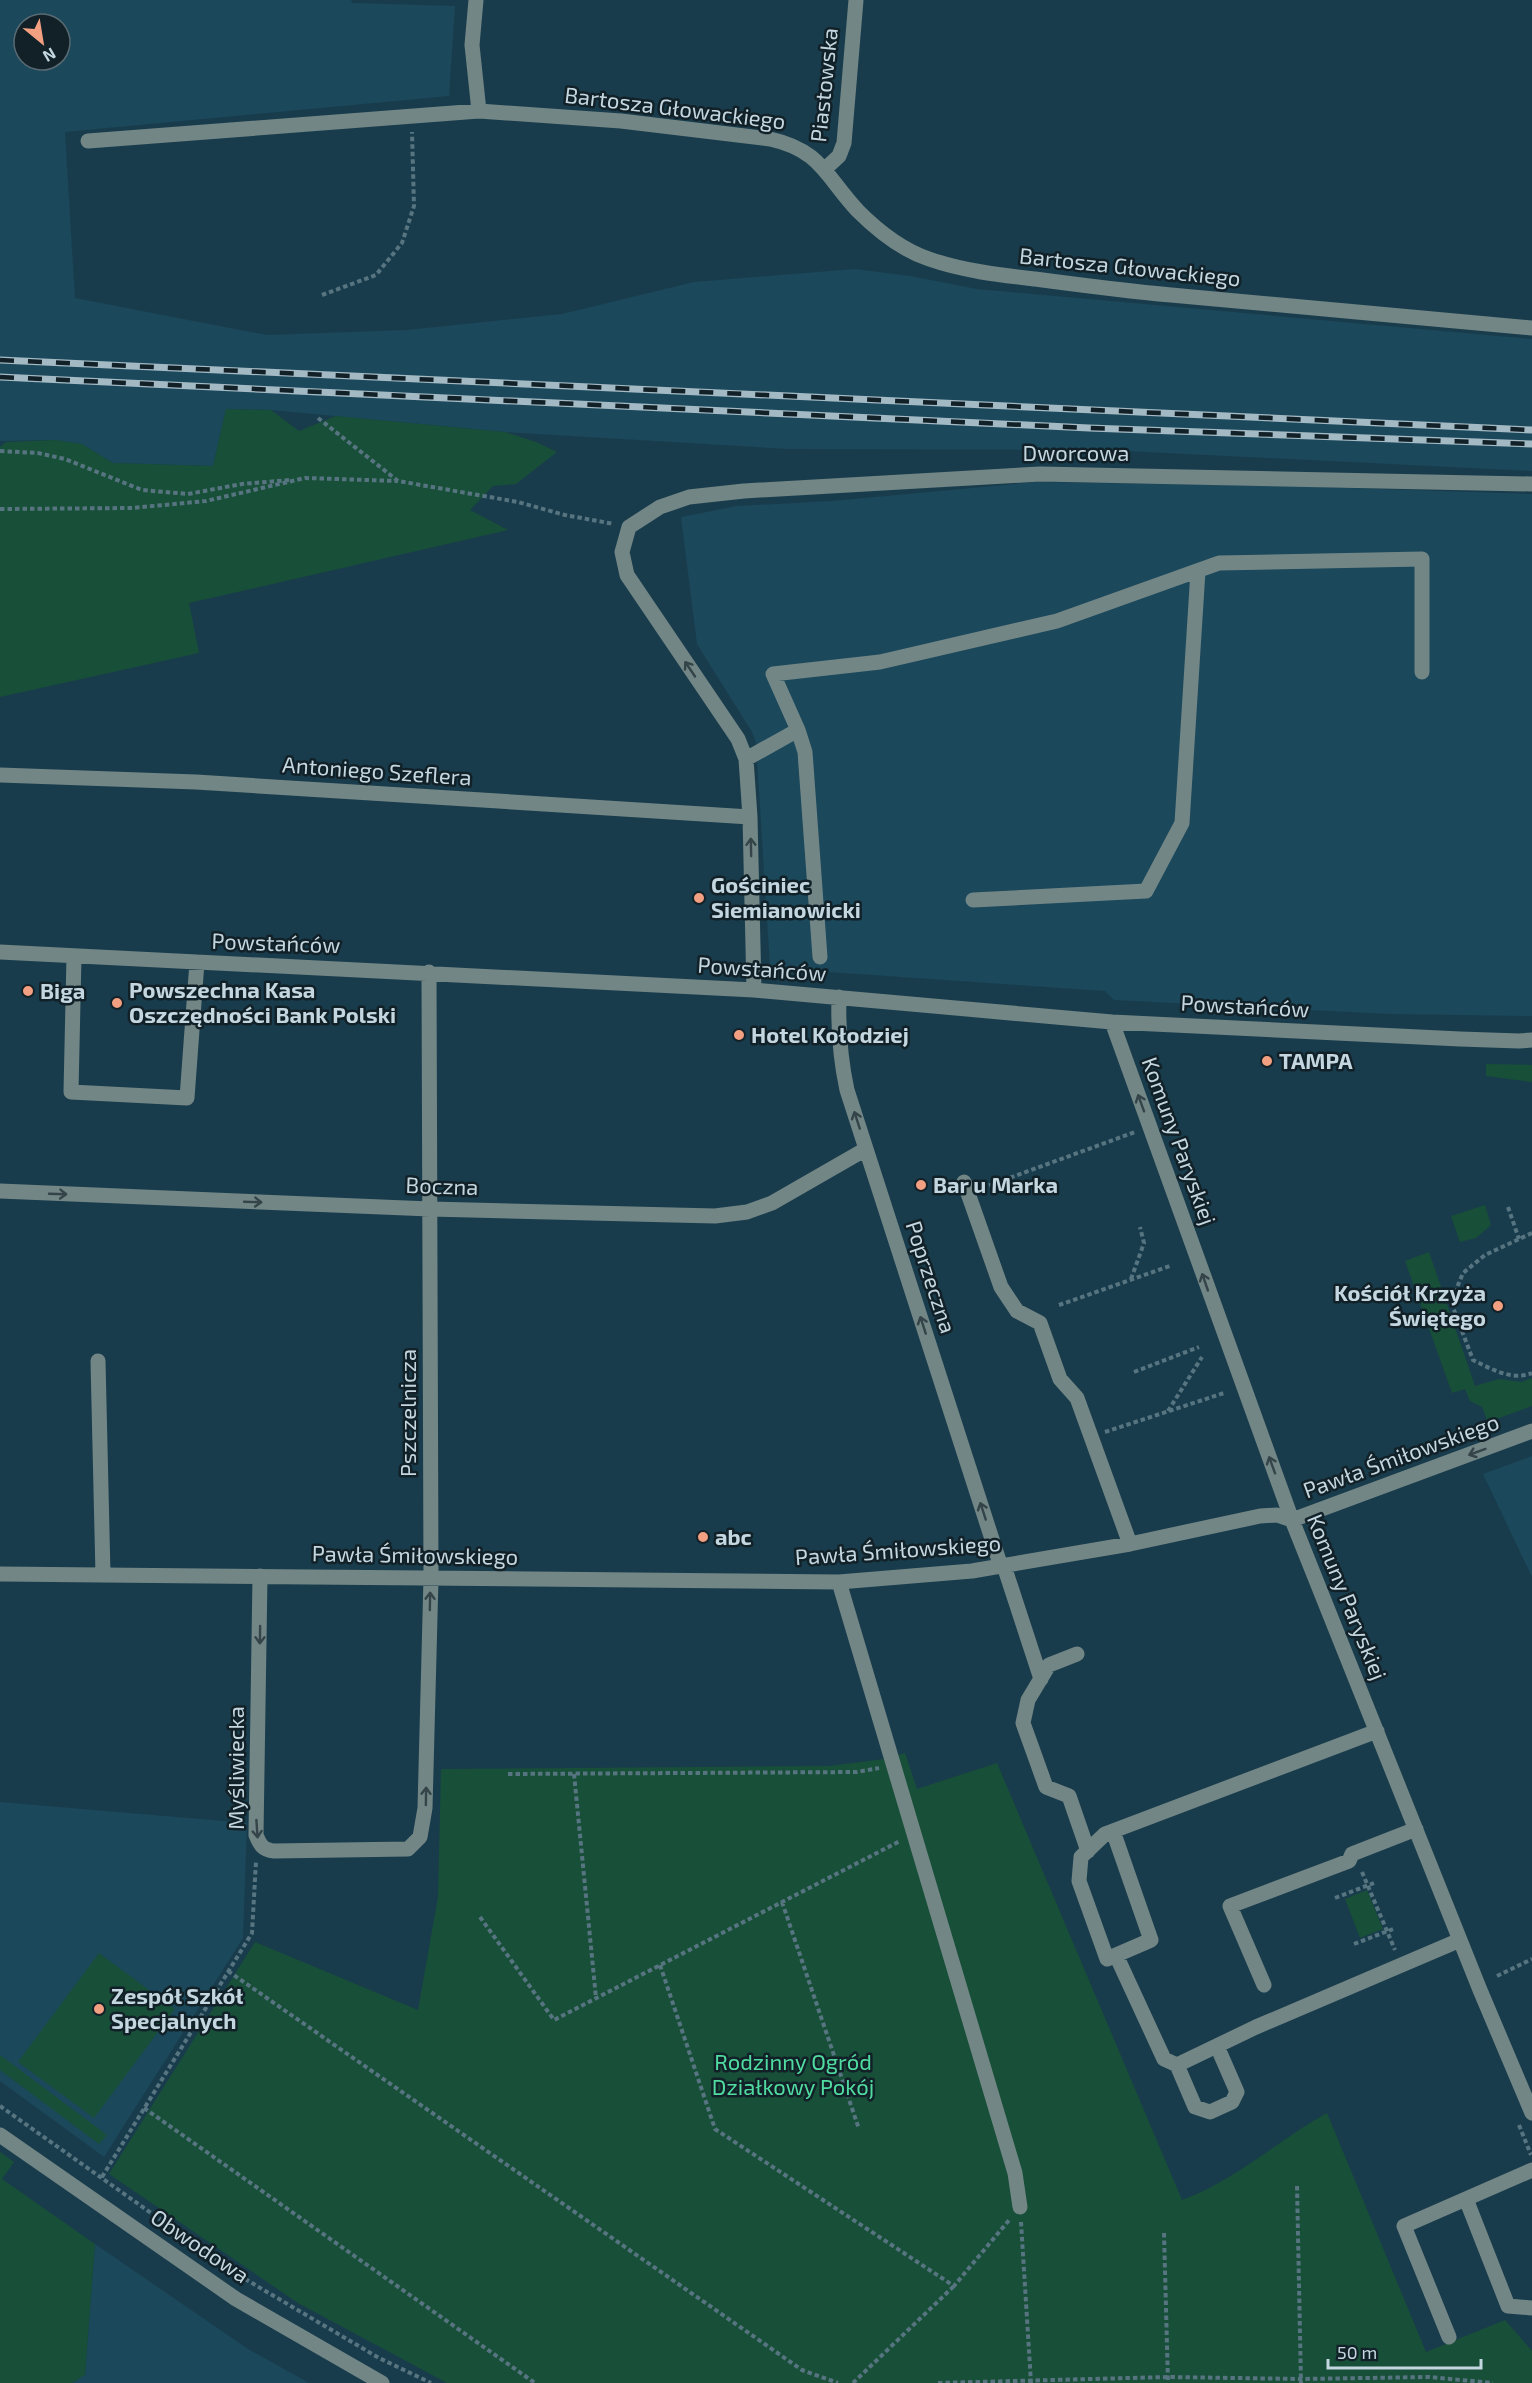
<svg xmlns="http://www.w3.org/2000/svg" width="1532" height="2383" viewBox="0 0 1532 2383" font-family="'Exo 2',sans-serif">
	<rect width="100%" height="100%" fill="#193c4c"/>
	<path fill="#1b485b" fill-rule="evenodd" d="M0,0H351L352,3L455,6L449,96L65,132L75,298L267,335L407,330L562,314L694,282L855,269L910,276L977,289L1532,339V471L1105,450L788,449L505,432L271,410L226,409L213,466L113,463L82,444L55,440L0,441ZM24,24H60V60H24Z
		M1036,482L1287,486L1532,494V1016L1389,1014L1114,1000L1105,991L770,968L756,743L752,732L697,644L681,517L737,506L832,501Z
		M1532,1456V1577L1483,1474Z
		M0,1802L247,1823L243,1938L104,2157L0,2081Z
		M95,2244L248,2349L309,2383H72L85,2374Z"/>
	<path fill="#184f38" d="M226,409L271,410L299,431L336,416L505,432L536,442L557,452L516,484L493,486L470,510L508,530L189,603L199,653L0,697V447L6,442L55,440L82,444L113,463L213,466Z
		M1486,1064L1532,1065V1082L1486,1076Z
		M1485,1205L1491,1225L1476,1238L1460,1242L1451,1216Z
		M1429,1252L1475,1386L1499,1379L1521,1382L1532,1378V1406L1488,1422L1482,1407L1470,1401L1465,1389L1452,1393L1405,1261Z
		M905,1753L917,1789L997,1763L1182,2200C1235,2181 1278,2140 1327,2113L1426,2352L1505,2320L1532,2351V2383H447L298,2303L109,2174L255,1942L418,2010L438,1897L441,1769L829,1766L884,1759Z
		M1367,1890L1383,1929L1360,1938L1345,1899Z
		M99,1953L175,2009L94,2118L18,2062Z
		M0,2055L107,2135L99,2144L0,2070Z
		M0,2152L14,2162L2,2179L95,2244L85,2375L72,2383H0Z"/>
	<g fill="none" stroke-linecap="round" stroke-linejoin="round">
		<path stroke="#577481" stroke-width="4" stroke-dasharray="4.5 3" stroke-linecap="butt" d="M322,295L376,275L402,243L414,206L412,132
			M318,418L398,481L518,502L565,515L614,524
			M0,451L38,453L65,459L142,490L188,494L242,484L289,480
			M0,509L132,508L206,501L305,478L398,481
			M982,1188L1135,1132
			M1508,1207L1519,1239
			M1532,1233L1485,1255L1463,1273L1451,1302L1473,1360C1491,1369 1512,1381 1532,1373
			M1131,1279L1144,1243L1140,1227
			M1059,1305L1170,1266
			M1134,1372L1199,1347
			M1168,1411L1202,1357
			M1105,1432L1224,1393
			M508,1774L857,1772L879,1768
			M574,1774L596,1998
			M1362,1872L1395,1950
			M1335,1898L1374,1883
			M782,1902L859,2129
			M480,1917L554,2020L900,1841
			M1354,1944L1393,1929
			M660,1965L715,2129L954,2286L1010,2219
			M228,1971L802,2370L838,2383
			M1497,1976L1532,1959
			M0,2106L240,2276L379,2358L431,2383
			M144,2108L535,2383
			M1519,2125L1531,2155
			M102,2177L252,1933L256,1861
			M1297,2186L1301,2383
			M1021,2222L1031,2383
			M1164,2233L1168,2383
			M853,2383L954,2286
			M938,2383L1168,2377L1301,2379L1429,2377L1493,2383"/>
		<path stroke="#738686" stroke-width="15" d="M476,0L472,45L479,111
			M88,141L479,111L621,121L770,139C821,150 826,177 858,211C878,231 902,250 929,259C963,271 1000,275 1035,279C1080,285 1125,291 1171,295C1291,306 1412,317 1532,328
			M825,169L839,156L844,143L856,0
			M798,730L805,752L820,957
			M746,759L798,730L773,674L880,662L1057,621L1219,563L1422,559V672
			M0,775L196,782L750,817
			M973,900L1146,891L1182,823L1198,571
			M0,952L754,990L1112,1022L1460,1039L1519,1041L1532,1040
			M74,956L71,1092L187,1098L197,962
			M754,990L750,817L746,759L738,739L627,575L622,552L629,527L660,507L689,497L744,491L1040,474L1532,484
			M839,997C838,1030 840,1058 847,1090L1001,1567
			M1112,1022L1292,1520L1480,1990L1532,2113
			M964,1182L1001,1287L1017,1311L1040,1323L1060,1379L1077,1398L1130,1544
			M0,1191L430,1209L715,1216L747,1212L772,1203L866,1149
			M98,1361L103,1575
			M1004,1566L1041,1679
			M0,1574L839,1582L972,1571L1130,1544L1260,1516L1277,1515L1292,1520L1532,1431
			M260,1576L256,1835C260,1845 263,1850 274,1851L408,1849L420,1837L425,1808L431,1578L429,972
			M839,1582L1015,2173L1020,2207
			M1077,1654L1049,1665L1028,1700L1023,1723L1046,1787L1069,1796L1088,1851
			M1113,1831L1151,1940L1107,1959L1079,1881L1081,1857L1105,1834L1113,1831L1377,1731
			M1116,1955L1164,2059L1177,2065L1256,2027L1460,1940
			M1264,1985L1230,1906L1349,1861L1352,1854L1416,1829
			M1177,2065L1195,2107L1210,2112L1232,2102L1237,2092L1217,2046
			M0,2135L236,2299L382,2383
			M1466,2199L1508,2306L1532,2308
			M1449,2337L1404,2226L1532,2170"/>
		<defs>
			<path id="rail" d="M0,360L1532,430
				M0,377L1089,428L1532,444"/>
		</defs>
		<use href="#rail" stroke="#a3b9c3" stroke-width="7"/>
		<use href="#rail" stroke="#122128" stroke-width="4.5" stroke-dasharray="14" stroke-linecap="butt"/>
	</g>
	<defs><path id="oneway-shaft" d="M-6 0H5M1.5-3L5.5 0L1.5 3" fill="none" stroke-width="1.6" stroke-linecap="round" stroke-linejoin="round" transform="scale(1.5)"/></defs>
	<g stroke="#344449">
		<use href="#oneway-shaft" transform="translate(690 669) rotate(-124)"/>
		<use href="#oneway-shaft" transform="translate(751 847) rotate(-91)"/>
		<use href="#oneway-shaft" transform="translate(1141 1103) rotate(-110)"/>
		<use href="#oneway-shaft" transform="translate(857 1120) rotate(-108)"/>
		<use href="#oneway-shaft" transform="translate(58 1194) rotate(2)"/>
		<use href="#oneway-shaft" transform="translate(253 1202) rotate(2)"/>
		<use href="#oneway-shaft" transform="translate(1205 1282) rotate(-109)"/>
		<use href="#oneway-shaft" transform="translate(923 1325) rotate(-108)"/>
		<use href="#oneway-shaft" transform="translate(1477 1452) rotate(160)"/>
		<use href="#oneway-shaft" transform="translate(1272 1465) rotate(-110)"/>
		<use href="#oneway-shaft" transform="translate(983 1511) rotate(-108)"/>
		<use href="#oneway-shaft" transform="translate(430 1601) rotate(-89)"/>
		<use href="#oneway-shaft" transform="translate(260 1635) rotate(91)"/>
		<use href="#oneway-shaft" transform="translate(426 1796) rotate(-89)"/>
		<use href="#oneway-shaft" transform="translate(257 1829) rotate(86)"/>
	</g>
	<g fill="#f3a082" stroke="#122128" stroke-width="2">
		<circle cx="699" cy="898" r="6"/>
		<circle cx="28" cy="991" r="6"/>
		<circle cx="117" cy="1003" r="6"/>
		<circle cx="739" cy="1035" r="6"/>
		<circle cx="1267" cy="1061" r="6"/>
		<circle cx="921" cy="1185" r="6"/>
		<circle cx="1498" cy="1306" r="6"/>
		<circle cx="703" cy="1537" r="6"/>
		<circle cx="99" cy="2009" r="6"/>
	</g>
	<g text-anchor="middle" stroke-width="5" stroke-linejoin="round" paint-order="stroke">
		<g font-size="22" fill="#c4d7e0" stroke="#122128">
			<text transform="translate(824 85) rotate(-84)" y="8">Piastowska</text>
			<text transform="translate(675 108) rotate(7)" y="8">Bartosza Głowackiego</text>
			<text transform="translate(1130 267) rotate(6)" y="8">Bartosza Głowackiego</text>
			<text x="1076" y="461">Dworcowa</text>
			<text transform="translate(377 771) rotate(4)" y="8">Antoniego Szeflera</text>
			<text transform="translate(276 943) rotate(2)" y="8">Powstańców</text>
			<text transform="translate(762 969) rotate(4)" y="8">Powstańców</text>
			<text transform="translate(1245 1006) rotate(3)" y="8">Powstańców</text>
			<text transform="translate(1179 1141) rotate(70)" y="8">Komuny Paryskiej</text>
			<text transform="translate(442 1186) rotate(2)" y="8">Boczna</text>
			<text transform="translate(931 1277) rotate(72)" y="8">Poprzeczna</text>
			<text transform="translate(408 1413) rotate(-90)" y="8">Pszczelnicza</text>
			<text transform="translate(1401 1456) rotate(-20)" y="8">Pawła Śmiłowskiego</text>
			<text transform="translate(898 1550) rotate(-4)" y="8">Pawła Śmiłowskiego</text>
			<text transform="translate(415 1555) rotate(1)" y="8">Pawła Śmiłowskiego</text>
			<text transform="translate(1347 1597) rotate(68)" y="8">Komuny Paryskiej</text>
			<text transform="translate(236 1768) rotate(-90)" y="8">Myśliwiecka</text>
			<text transform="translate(200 2246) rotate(34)" y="8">Obwodowa</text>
		</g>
		<g font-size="22" font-weight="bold" fill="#c4d7e0" stroke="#122128" text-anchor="start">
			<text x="711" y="893">Gościniec<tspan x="711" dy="25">Siemianowicki</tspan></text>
			<text x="129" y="998">Powszechna Kasa<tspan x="129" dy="25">Oszczędności Bank Polski</tspan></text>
			<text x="40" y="999">Biga</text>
			<text x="751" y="1043">Hotel Kołodziej</text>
			<text x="1279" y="1069">TAMPA</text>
			<text x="933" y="1193">Bar u Marka</text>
			<text x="1486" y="1301" text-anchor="end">Kościół Krzyża<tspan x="1486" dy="25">Świętego</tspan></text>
			<text x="715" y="1545">abc</text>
			<text x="111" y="2004">Zespół Szkół<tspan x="111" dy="25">Specjalnych</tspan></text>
		</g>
		<g font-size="22" fill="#50dca0" stroke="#122128">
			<text x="793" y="2070">Rodzinny Ogród<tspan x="793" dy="25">Działkowy Pokój</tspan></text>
		</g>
	</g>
	<g transform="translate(42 42) rotate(150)"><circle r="28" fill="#122128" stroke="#596a72" stroke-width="1.5"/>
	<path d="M0-4.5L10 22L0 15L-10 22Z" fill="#f3a082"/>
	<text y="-9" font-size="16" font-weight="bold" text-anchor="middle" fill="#c4d7e0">N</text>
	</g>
	<path d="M1328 2359v9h153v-9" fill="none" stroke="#c4d7e0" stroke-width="3"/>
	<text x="1337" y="2359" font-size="18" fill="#c4d7e0" stroke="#122128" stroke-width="4.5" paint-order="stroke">50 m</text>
</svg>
